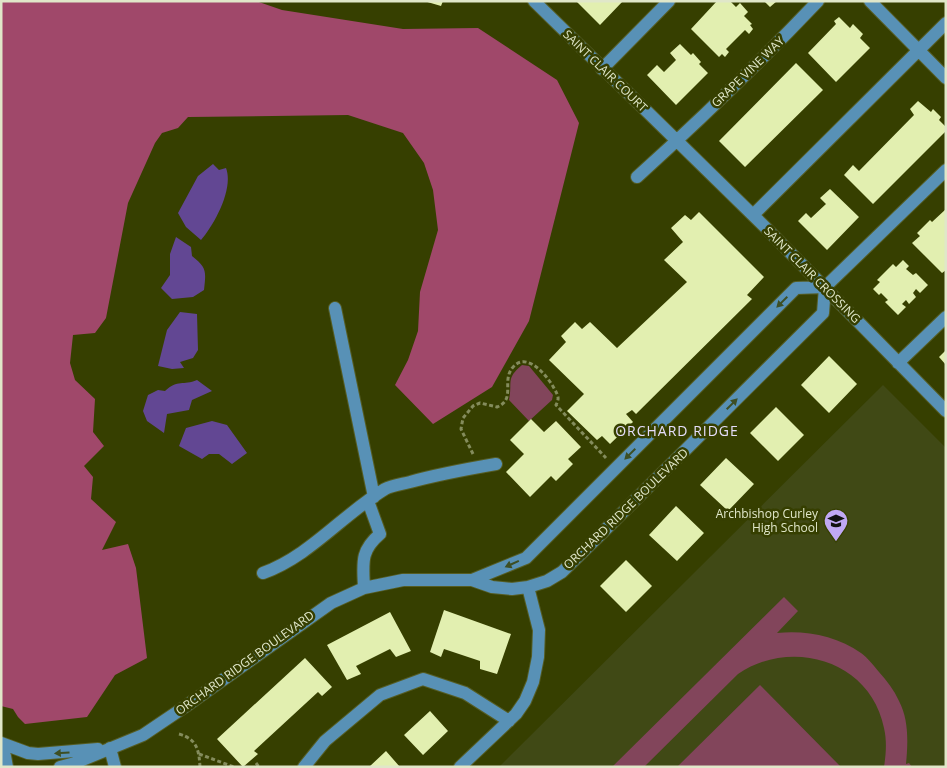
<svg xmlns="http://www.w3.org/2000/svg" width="947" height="768" viewBox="0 0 947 768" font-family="'Open Sans',sans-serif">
	<rect width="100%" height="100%" fill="#363f00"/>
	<path fill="#404915" d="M883,385L946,448V767H499Z"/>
	<path fill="#82455b" d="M522,365L529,366L553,395L552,400L529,421L509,400C513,382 505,379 522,365Z
		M784,597L798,611L777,633C806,630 837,636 861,653C868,658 874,666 879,672C887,681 894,690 899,701C909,720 908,743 906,764L909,763L912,767H884C886,754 887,741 884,728C871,661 792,637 738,674L644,767H612Z
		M760,685L841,767H677Z"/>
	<path fill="#a0486a" d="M1,1H256L282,10L403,29L478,28L557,80L579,123L529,321L492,387L433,424L395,385L408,360L418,331L420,292L438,230L433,190L424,163L403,133L348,115L188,117L178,128L162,133L155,143L128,203L106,318L95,333L73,335L70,363L75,380L95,399L93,432L104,446L84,466L93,477L91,499L116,522L102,550L128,544L136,568L147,658L115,675L87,717L25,724L18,717L13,709L1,706Z"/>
	<path fill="#624793" d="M213,164L219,170L226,168C234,189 214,225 201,240L186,227L178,213L198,176Z
		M176,237L191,247L192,256C207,268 206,271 204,290L193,297L172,299L161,288L170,275V254Z
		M180,312L197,314L198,350L193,358L180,362L184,368L172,369L158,366L167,330Z
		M197,380L212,391L192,400L189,410L167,414L164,433L147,421L143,411L148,395L158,390L165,391C178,379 183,386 197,380Z
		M212,421L227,425L247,453L232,464L219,454H209L202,459L179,446L186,428Z"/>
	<path fill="#e2efb0" d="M424,1H443L441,6Z
		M576,1H623L600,25Z
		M717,1H730L736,7L740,3L748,12L744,16L752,24L750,25L753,29L749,34L745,30L726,49L729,52L725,57L722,54L719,57L691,29Z
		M764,1H777L770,7Z
		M839,17L850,28L853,24L863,34L860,38L870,48L836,82L808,53L836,24L834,21Z
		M680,44L691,55L693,53L701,62L699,64L708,73L676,105L647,75L657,65L664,72L676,60L670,53Z
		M796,63L823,90L745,167L719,141Z
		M918,101L931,112L933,109L941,117L939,120L946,127V131L873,204L844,175L853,165L859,171L914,115L910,109Z
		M830,189L859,217L827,250L798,221L806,213L811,218L826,204L820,198Z
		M946,209V270L942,273L912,243L920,236L917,233L930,220L932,222Z
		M699,212L764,277L747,295L752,299L636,414L632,410L626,414L633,422L610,444L602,436L597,440L567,411L584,394L549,360L566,342L561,336L575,322L582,329L590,322L617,348L687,282L664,260L683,242L671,228L685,215L691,220Z
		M903,260L909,266L906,269L913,275L916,273L928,285L920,293L916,289L913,293L916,297L909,304L906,300L902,304L906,307L898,315L885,302L888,300L881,293L879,295L873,289L880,282L877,280L893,264L896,267Z
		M946,350V365L939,357Z
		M829,356L857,384L829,413L801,385Z
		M776,407L804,435L778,461L750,433Z
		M531,419L544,432L556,421L581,447L568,459L573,464L556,481L551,476L530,497L506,472L524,454L510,440Z
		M726,458L754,484L728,511L700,485Z
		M676,506L704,533L677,561L649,535Z
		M626,560L652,586L626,612L600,586Z
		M444,610L511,634L497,674L480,669V661L444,649L441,657L430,652Z
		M390,612L411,651L396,657L390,649L356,666L361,674L347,680L327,645Z
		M305,658L332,687L322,696L318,692L254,751L258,754L243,767L217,739Z
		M430,711L448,731L423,755L404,735Z
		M386,751L400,767H369Z"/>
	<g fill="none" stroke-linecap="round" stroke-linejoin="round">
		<defs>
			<path id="minor" d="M534,1L764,226L946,411
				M870,1L946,78
				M602,69L669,1
				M637,177C699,121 760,62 818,1
				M753,215L946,23
				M335,308L374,497
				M898,363L946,317
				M263,573C310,556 342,515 385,489C392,485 402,484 410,482C439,474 467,469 496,464
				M472,580L526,558L796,288L825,287L946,170
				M364,588C363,563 360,551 380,534L368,501
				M1,743L28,753L38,754L98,749
				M1,748L5,756L7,767
				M110,748L115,767
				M60,767L75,763L143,735L186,706L331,603L364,588L403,580H472L492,587L512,589L528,587L547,581L562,572L603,532L823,313L825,287
				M304,767L325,741L380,695L423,679L465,693L509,721
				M460,767L516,714L525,701L533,682L538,657L539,630L528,587"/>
		</defs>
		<use href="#minor" stroke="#555d24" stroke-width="14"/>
		<path stroke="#848c5c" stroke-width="3" stroke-dasharray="4 2.5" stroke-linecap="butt" d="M473,454L461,429L463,418L473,406L480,403L497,407C517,399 500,380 514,366C529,351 551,380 557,394C559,398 558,401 556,405L606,458
			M179,734C197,739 199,750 200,767
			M199,754L234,767
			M256,763L259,767"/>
		<use href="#minor" stroke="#5891b6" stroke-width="12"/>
	</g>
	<defs><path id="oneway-solid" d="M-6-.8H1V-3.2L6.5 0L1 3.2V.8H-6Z" transform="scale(1.25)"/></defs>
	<g fill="#3d4f24">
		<use href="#oneway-solid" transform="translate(782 302) rotate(135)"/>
		<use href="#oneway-solid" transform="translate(732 404) rotate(-45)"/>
		<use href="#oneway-solid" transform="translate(630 454) rotate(135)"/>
		<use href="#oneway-solid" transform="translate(512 564) rotate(156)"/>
		<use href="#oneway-solid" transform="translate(62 753) rotate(176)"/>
	</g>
	<defs>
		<symbol id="school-pin" viewBox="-11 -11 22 30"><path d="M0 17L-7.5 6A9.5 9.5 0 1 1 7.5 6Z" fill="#c0a8f4" stroke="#363f00"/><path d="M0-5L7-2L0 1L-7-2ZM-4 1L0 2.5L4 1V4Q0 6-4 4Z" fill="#111"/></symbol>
	</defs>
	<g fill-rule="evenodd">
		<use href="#school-pin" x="822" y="507" width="28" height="38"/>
	</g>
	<g text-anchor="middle" stroke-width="5" stroke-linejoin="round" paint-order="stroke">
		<g font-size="12" fill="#e0e7c9" stroke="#363f00">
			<text transform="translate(605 71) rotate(44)" y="4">SAINT CLAIR COURT</text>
			<text transform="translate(748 72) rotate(-44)" y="4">GRAPE VINE WAY</text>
			<text transform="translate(812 275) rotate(45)" y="4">SAINT CLAIR CROSSING</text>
			<text transform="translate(626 509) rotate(-44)" y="4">ORCHARD RIDGE BOULEVARD</text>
			<text transform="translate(245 663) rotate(-36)" y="4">ORCHARD RIDGE BOULEVARD</text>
		</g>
		<g font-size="12" fill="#e0e7c9" stroke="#363f00" text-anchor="end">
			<text x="818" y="518">Archbishop Curley<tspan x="818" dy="14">High School</tspan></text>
		</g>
		<g font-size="14" letter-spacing="1" fill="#e5ddfa" stroke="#363f00">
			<text x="677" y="436">ORCHARD RIDGE</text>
		</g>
	</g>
	<rect width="947" height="768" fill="none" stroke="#e0e7c9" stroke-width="5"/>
</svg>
